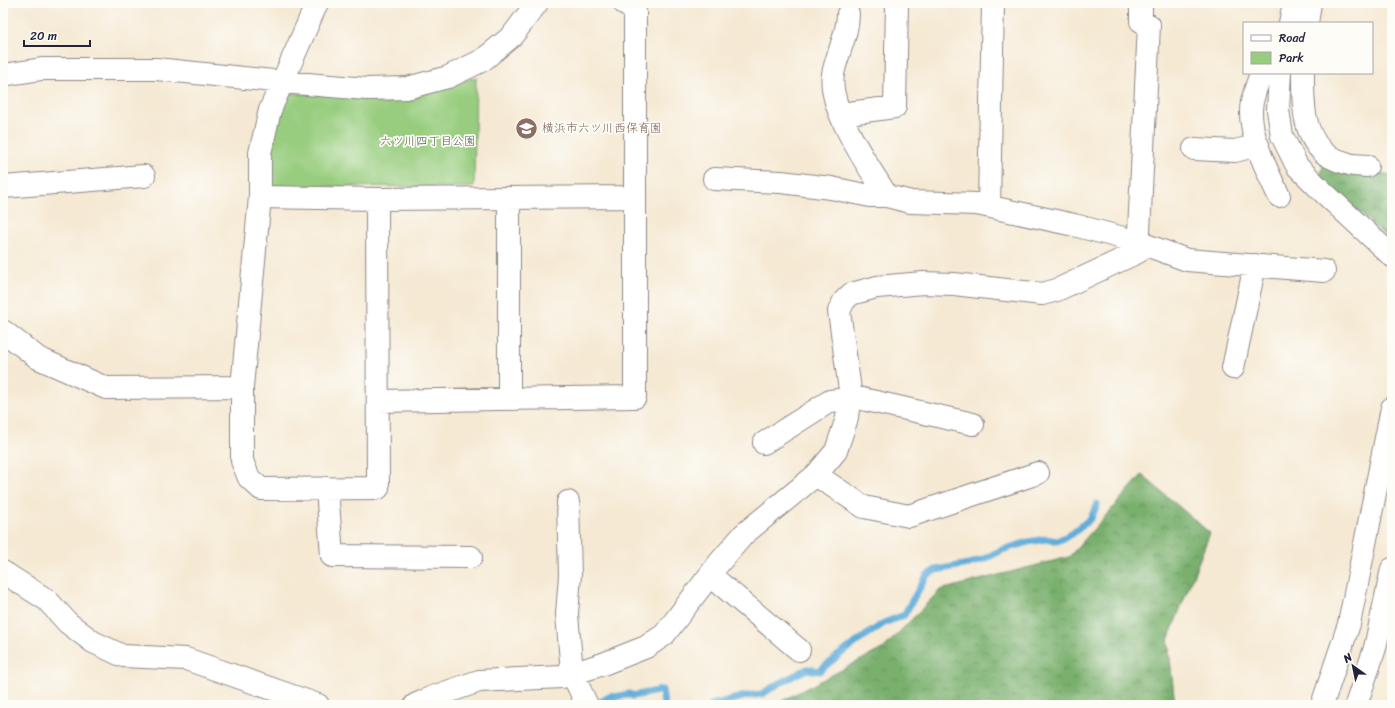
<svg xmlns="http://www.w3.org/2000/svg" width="1395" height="708" viewBox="0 0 1395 708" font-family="Sriracha,'Klee One',sans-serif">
	<defs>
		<pattern id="forest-crowns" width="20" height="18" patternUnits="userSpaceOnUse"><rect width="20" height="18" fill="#7ab06e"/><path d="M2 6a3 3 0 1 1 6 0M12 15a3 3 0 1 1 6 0" fill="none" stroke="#648f5c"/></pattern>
	</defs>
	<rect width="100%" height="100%" fill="#fdfcf7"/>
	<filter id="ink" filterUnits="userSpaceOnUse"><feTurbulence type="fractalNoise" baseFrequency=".025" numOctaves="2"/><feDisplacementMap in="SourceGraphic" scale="8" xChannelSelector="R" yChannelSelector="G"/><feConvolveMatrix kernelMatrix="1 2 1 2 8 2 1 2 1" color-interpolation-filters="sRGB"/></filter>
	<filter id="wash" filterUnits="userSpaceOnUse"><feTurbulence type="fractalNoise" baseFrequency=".012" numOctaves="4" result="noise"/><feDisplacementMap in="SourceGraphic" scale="16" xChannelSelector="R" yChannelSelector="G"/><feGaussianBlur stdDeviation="0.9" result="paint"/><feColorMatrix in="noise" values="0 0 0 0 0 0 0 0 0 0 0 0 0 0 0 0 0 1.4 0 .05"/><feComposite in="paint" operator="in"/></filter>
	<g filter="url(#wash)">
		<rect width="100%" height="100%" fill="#f5e9d3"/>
		<path fill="#98cd7f" stroke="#5d785d" d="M476,77L474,187L270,186L272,148L281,110L289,93L408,99Z"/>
		<path fill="url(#forest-crowns)" stroke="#4e6954" d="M1324,163L1392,175V242L1320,177Z
			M1142,475L1210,533L1168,640L1175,705H774L884,648L940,590L1069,557Z"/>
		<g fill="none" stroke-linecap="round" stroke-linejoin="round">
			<path stroke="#61adda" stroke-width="7" d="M594,705L611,696L615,697L629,694L633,696L662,690L664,705
				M711,705L746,696L762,694L776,685L807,669L819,671L839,655L868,634L884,623L904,615L927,575L936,570L969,564L984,559L1002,550L1028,542L1046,539L1057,541L1072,534L1091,518L1097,504"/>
		</g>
	</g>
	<g filter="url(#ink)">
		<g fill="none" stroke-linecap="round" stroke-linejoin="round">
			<defs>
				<path id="minor" d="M317,3L270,110L260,153V197L242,387V461L249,478L261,489L378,488L377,199
					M848,14C848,35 837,53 833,74C827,108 869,167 887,196
					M1290,23L1294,3
					M1307,23L1310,3
					M1261,73C1258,83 1254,92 1252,102C1246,129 1267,171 1279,196
					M1280,73L1278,110L1282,136L1297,166L1321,190L1392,256
					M1303,73C1303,100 1302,132 1323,152C1328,157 1339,161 1346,163C1352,166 1360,165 1367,166
					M3,75L42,69H156L283,82L367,89L407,88L448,77L483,60L512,36L537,3
					M841,114L895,107L897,3
					M1194,149L1235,151L1258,145
					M714,179L781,182L831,188L870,196H887L911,202L977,204L1074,225L1138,242L1187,260L1324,271
					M3,187L144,176
					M260,197L377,199L635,197
					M509,198V399
					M989,206L993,3
					M3,331L38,358L106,388L242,387
					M1233,368L1255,265
					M849,396L973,424
					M378,401L635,397V11L624,3
					M764,443L830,401L838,400L849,402
					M816,475L864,507L909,516L1038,473
					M327,488L332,556L471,557
					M568,502L570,575L567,614L572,673L587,705
					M3,572L47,600L68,623L93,642L123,656L186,659L318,705
					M710,575L799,650
					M415,705L433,697L479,681L562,677L603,664L646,647L664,635L719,563L744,534L816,475L836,451L847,418L850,390L839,311L844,301L851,294L877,287L923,283L954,284L1042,294L1057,290L1138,252L1149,25L1141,21V3
					M1322,705L1349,624L1392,408
					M1356,705L1375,648L1392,569"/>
			</defs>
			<use href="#minor" stroke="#8c8687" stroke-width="24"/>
			<use href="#minor" stroke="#fff" stroke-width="22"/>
		</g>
	</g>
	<defs>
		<symbol id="school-disc" viewBox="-11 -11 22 22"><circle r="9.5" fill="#8d6e63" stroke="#fdfcf7"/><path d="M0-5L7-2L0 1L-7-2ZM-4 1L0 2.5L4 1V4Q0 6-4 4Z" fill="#fff"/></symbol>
	</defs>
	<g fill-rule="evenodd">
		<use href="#school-disc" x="514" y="116" width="25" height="25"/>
	</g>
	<g text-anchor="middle" stroke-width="3.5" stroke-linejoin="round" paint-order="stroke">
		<g font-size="12" fill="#785e54" stroke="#fdfcf7" text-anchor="start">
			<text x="542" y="132">横浜市六ツ川西保育園</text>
		</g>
		<g font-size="12" fill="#4b5e53" stroke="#fdfcf7">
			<text x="428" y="145">六ツ川四丁目公園</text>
		</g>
	</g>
	<rect width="1395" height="708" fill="none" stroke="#fdfcf7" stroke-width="16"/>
	<rect x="1243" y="22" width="130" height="52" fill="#fdfcf7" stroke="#a5a5ac"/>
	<rect x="1251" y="35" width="20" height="6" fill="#ffffff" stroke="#a5a5ac"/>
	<text x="1279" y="42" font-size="12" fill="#22223b">Road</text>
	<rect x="1251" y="52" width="20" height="12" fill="#98cd7f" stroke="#a5a5ac"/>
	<text x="1279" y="62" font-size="12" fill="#22223b">Park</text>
	<g transform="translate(1353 666) rotate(327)" stroke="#fdfcf7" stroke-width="3" paint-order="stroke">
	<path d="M0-3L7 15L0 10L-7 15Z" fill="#22223b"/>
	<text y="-6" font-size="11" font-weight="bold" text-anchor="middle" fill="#22223b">N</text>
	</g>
	<path d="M24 40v6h66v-6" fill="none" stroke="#22223b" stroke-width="2"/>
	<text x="30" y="40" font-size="12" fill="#22223b" stroke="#fdfcf7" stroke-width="3" paint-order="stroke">20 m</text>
</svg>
